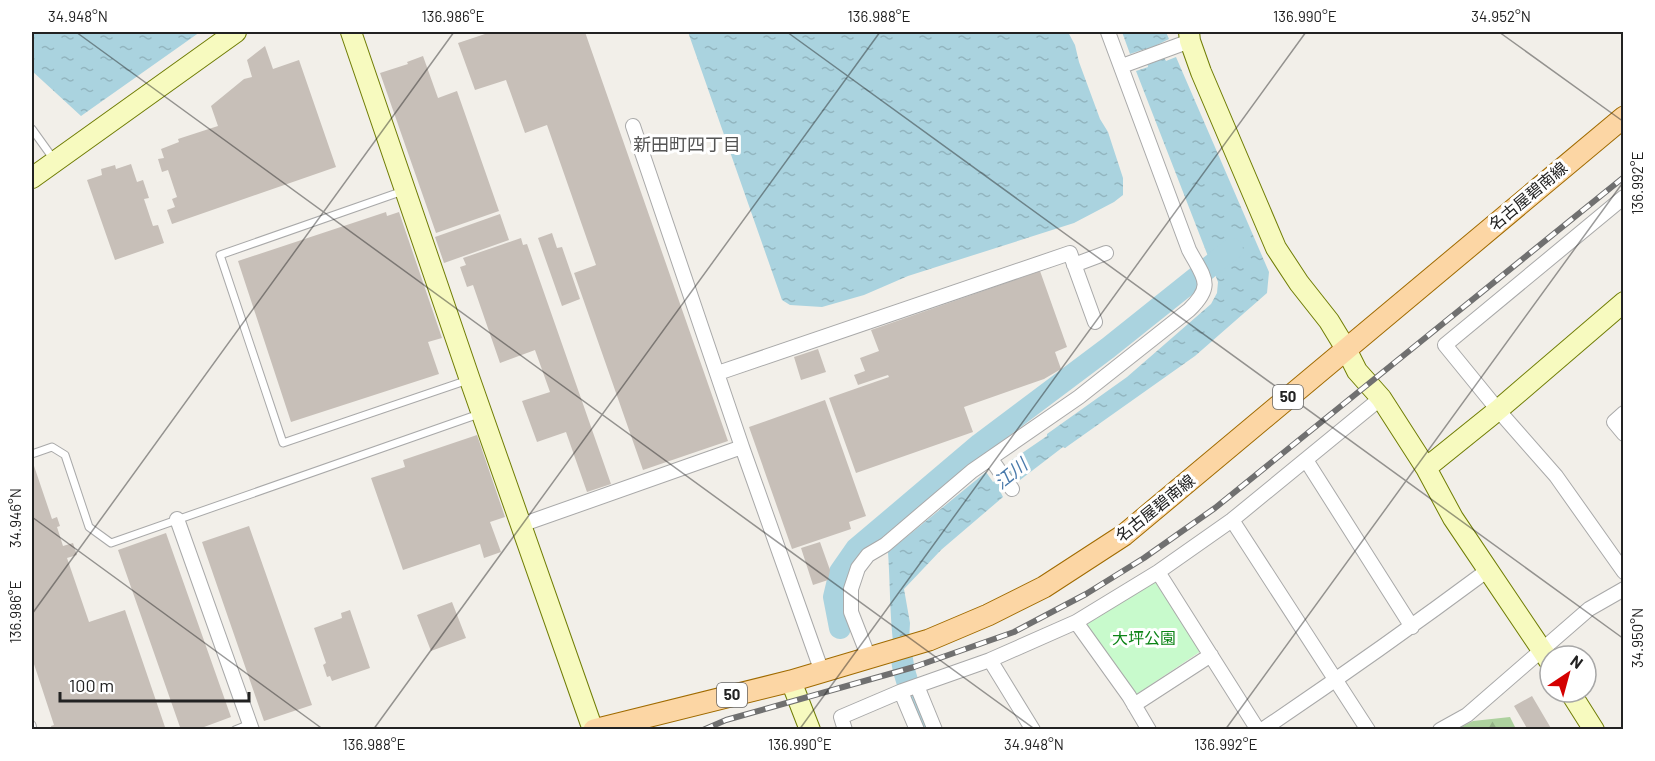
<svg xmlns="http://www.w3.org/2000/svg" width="1655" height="761" viewBox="0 0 1655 761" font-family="Barlow,'Noto Sans JP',sans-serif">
	<defs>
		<pattern id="forest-firs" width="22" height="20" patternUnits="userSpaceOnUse" patternTransform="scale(1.5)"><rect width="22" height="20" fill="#add19e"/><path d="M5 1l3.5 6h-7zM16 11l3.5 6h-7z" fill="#95b388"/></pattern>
		<pattern id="water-ripples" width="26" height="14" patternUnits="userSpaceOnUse" patternTransform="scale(1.5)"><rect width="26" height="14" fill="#aad3df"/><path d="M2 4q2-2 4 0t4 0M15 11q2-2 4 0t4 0" fill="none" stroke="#92b5bf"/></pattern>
	</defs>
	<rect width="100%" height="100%" fill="#f2efe9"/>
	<path fill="url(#forest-firs)" d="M1510,717L1516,729H1457L1473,721Z"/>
	<path fill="#c8facc" d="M1155,582L1201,651L1134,696L1087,624Z"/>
	<path fill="url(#water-ripples)" d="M32,32H200L81,116L32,71Z
		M688,32H1068L1075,45L1079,62L1100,119L1108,132L1123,178V195L1114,202L1074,223L908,276L864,295L822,307L790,305L782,300Z
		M1122,32H1166L1169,39L1157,45L1166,61L1176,57L1269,272L1267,293L1195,356L1065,448L1063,447L1020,480L1018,477L999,489L1003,497L941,550L904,589L910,623L908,658L911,677L900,680C889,639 891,595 888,552L986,472L993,482L1013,469L1009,462L1047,436V434L1127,377L1211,304L1217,293L1218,282L1136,71L1148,67L1145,49L1130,54Z"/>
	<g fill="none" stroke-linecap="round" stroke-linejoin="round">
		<path stroke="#aad3df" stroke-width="22" d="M840,628L834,597L840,572L856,549L980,444L1108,348L1232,249
			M901,649C902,677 916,704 927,730"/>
	</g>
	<path fill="#c7bfb8" d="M491,32H585L728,441L643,470L574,273L596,265L547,125L525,133L506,80L475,90L458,43Z
		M265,46L273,69L299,60L336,167L172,224L167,210L175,207L172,199L177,197L168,170L162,172L158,159L164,158L161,149L179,142L178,139L218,126L211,106L244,79L252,77L247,60Z
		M423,56L438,98L457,91L499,211L436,233L380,73L408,64L407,62Z
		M131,164L137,182L143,180L149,198L144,199L153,226L158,225L164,243L115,260L87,180L102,175L101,169L115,165L116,169Z
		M386,212L387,216L399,212L442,338L428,342L439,374L291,422L238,261Z
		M500,214L509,240L444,263L435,237Z
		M552,233L557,248L562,247L580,299L562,306L538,238Z
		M521,238L523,245L527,244L611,484L587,492L566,432L537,442L522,401L550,392L535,350L500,363L473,285L467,287L460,267L466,265L463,258Z
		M1040,271L1067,347L1055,352L1061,369L1044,379L964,407L973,432L856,473L829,398L889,377L888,375L858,385L854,375L865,371L860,358L879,351L871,330Z
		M818,349L826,372L801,380L794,357Z
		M825,400L866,516L849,522L851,529L792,549L749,427Z
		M477,435L505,517L490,522L501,552L484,558L480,544L403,570L371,478L405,467L403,460Z
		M32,460L52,519L57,517L60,526L57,527L63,546L73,543L77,555L67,558L89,622L125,610L166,730H52L51,726L54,725L32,658Z
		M249,526L312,705L264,721L202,542Z
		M166,533L231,717L196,730H181L118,550Z
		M820,542L830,570L828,580L813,585L801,548Z
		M452,602L466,638L431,651L417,615Z
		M350,610L370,668L332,681L330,676L327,677L323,665L326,663L314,628L342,618L341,613Z
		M1532,696L1552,730H1528L1514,706Z"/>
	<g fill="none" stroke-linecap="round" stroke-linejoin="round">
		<defs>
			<path id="lane" d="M32,129L55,161
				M403,191L220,255L283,443L468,380
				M32,454L52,447L65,455L89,527L111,543L479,414
				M32,725L33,730
				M235,730L250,724"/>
			<path id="street" d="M1122,66L1190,41
				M633,126L742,447
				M1624,197L1445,345L1498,410L1556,476L1624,572
				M1074,265L1106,253
				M718,373L1070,253L1095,322
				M1624,413L1614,422L1624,434
				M991,459L1012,489
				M1306,460L1412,627
				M177,519L252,730
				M1232,520L1368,730
				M521,525L742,447L822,672
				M1158,572L1258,730
				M1076,622L1129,696L1149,730
				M869,658L851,612V589L858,568L868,555L885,545L972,471L1079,397L1189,310C1215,285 1204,278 1189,250L1108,32
				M990,660L1033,730
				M917,686L935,730
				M901,692L917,730
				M1134,705L1211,655
				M845,730L841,717L902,691L990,660L1076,622L1158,572L1232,520L1381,398
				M1262,730C1339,678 1414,625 1488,570
				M1440,730L1467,715L1589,609L1624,589"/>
			<path id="secondary" d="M351,32L470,380L593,730
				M1189,32L1190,41L1201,72L1276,248L1299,283L1329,321L1346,349L1357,371L1381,398L1426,468L1453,518L1550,662
				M32,178L236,32
				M1426,468L1498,410L1624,302
				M791,681L810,730
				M1570,692L1594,730"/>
			<path id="primary" d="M594,730L791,681L929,640L988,615L1044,587L1124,535L1624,117"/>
		</defs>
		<use href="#lane" stroke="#a9a9a9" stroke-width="9"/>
		<use href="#street" stroke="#a9a9a9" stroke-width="16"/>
		<use href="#secondary" stroke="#707d05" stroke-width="22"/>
		<use href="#primary" stroke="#a06b00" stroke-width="23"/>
		<use href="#lane" stroke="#fff" stroke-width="7"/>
		<use href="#street" stroke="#fff" stroke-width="14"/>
		<use href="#secondary" stroke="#f7fabf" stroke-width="20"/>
		<use href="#primary" stroke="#fcd6a4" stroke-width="21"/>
		<defs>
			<path id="rail" d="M703,730L726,720L914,667L1014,632L1086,594L1144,558L1215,508L1624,177"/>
		</defs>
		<use href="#rail" stroke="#707070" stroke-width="6"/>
		<use href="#rail" stroke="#fff" stroke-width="4" stroke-dasharray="11" stroke-linecap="butt"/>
	</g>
	<path fill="none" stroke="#222" stroke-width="1.5" stroke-opacity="0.45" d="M76,32L1036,730M787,32L1624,639M1499,32L1624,122M32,517L324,730M32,614L454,32M373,730L880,32M799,730L1306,32M1225,730L1624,181"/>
	<g text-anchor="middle" stroke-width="6" stroke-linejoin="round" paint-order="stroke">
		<g fill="#fff" stroke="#646464" stroke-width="1.5">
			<rect x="1273" y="385" width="30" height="24" rx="4.5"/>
			<rect x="717" y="683" width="30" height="24" rx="4.5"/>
		</g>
		<g font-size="15" font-weight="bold" fill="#222">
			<text x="1288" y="402">50</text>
			<text x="732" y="700">50</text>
		</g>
		<g font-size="16" fill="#222" stroke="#fff">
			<text transform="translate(1528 196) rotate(-40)" y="6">名古屋碧南線</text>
			<text transform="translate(1155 508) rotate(-39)" y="6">名古屋碧南線</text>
		</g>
		<g font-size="16" fill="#0c8416" stroke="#fff">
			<text x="1144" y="644">大坪公園</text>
		</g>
		<g font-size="18" fill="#555" stroke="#fff">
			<text x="687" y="151">新田町四丁目</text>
		</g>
		<g font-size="18" font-style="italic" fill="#4a7aab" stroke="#fff">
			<text transform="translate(1011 474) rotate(-39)" y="6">江川</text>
		</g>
	</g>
	<rect width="1655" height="761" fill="none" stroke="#ffffff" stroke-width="66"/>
	<g transform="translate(1568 674) rotate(36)"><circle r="28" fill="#ffffff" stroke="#a7a7a7" stroke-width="1.5"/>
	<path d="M0-4.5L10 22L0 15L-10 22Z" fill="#d40000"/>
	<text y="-9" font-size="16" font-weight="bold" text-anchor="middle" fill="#222222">N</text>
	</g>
	<path d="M60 692v9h189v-9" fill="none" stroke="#222222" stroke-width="3"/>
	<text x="69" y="692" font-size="18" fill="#222222" stroke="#ffffff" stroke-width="4.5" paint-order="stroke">100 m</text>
	<rect x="33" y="33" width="1589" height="695" fill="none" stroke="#222" stroke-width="2"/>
	<g font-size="15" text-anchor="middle" fill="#222">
		<text x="78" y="22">34.948°N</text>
		<text x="453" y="22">136.986°E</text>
		<text x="879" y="22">136.988°E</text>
		<text x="1305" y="22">136.990°E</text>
		<text x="1501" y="22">34.952°N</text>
		<text transform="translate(1638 183) rotate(-90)" y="5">136.992°E</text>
		<text transform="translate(16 518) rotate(-90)" y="5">34.946°N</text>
		<text transform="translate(16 612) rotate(-90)" y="5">136.986°E</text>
		<text transform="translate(1638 638) rotate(-90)" y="5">34.950°N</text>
		<text x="374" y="750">136.988°E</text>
		<text x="800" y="750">136.990°E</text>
		<text x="1034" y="750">34.948°N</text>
		<text x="1226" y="750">136.992°E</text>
	</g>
</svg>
